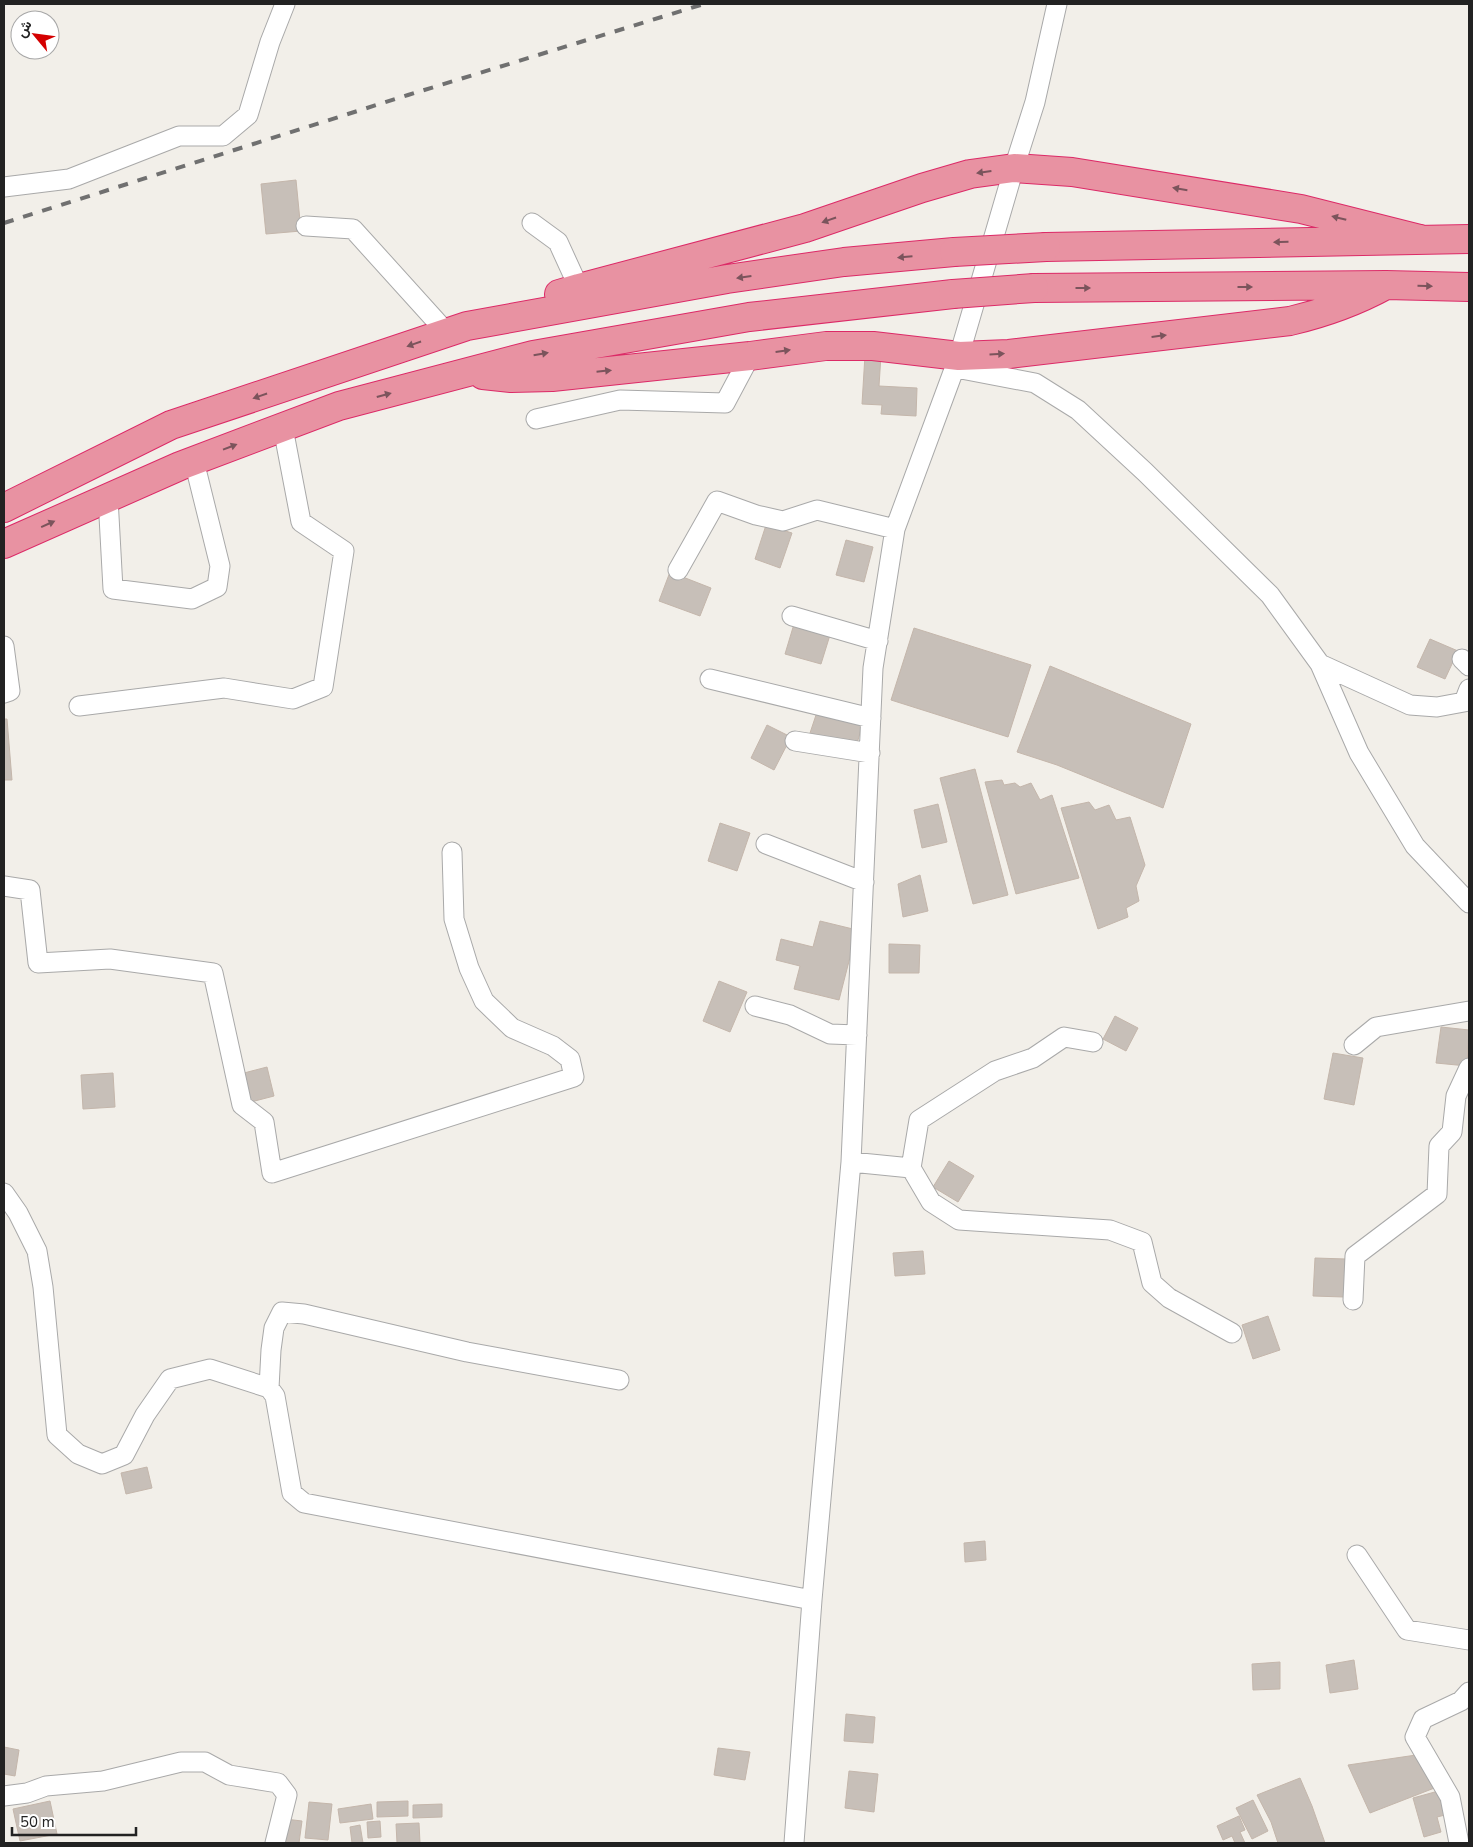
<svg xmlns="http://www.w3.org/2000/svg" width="1473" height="1847" viewBox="0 0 1473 1847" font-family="'Nunito Sans',Vazirmatn,sans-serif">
	<rect width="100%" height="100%" fill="#f2efe9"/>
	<path fill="#c7bfb8" stroke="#c4b6ab" d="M296,180L301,231L266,234L261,184Z
		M865,355H881L879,386L917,388L916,416L881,414L882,405L862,404Z
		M766,525L792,533L780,568L755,559Z
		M846,540L873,547L864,582L836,575Z
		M670,572L711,588L700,616L659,601Z
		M794,624L830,635L821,664L785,654Z
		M914,628L1031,665L1008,737L891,700Z
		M1430,639L1458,651L1445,679L1417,667Z
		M1050,666L1191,724L1163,808L1057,765L1017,752Z
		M817,712L862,726L856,747L810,733Z
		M4,719H7L12,780H4Z
		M767,725L791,737L774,770L751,758Z
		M975,769L1008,895L973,904L940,778Z
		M1002,780L1004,785L1015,783L1020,787L1031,783L1040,800L1052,795L1079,878L1016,894L985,782Z
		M1089,802L1095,810L1109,805L1116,820L1130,817L1145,865L1136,886L1139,901L1126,908L1128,917L1098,929L1061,808Z
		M938,804L947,842L922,848L914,810Z
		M720,823L750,833L737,871L708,861Z
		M920,875L928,911L903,917L898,884Z
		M820,921L857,930L839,1000L794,989L800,966L776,960L781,939L813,947Z
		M889,944L920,945L919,973H889Z
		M719,981L747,992L730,1032L703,1021Z
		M1115,1016L1138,1028L1126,1051L1103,1039Z
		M1441,1027L1469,1030L1467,1066L1436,1063Z
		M1333,1053L1363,1058L1354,1105L1324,1099Z
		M267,1067L274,1096L251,1102L244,1073Z
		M113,1073L115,1107L83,1109L81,1075Z
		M949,1161L974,1176L958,1202L933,1187Z
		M923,1251L925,1274L895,1276L893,1253Z
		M1315,1258L1346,1259L1344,1297L1313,1296Z
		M1268,1316L1280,1350L1253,1359L1242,1325Z
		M147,1467L152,1488L126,1494L121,1473Z
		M985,1541L986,1560L965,1562L964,1543Z
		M1354,1660L1358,1689L1330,1693L1326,1665Z
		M1280,1662V1689L1253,1690L1252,1664Z
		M846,1714L875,1717L873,1743L844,1741Z
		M4,1747L19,1750L15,1776L4,1774Z
		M718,1748L750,1752L745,1780L714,1775Z
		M1423,1754L1437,1787L1370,1813L1348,1765Z
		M849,1771L878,1774L874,1812L845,1808Z
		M1300,1778L1312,1806L1325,1843H1278L1271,1822L1257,1795Z
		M1442,1790L1449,1814L1437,1817L1441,1832L1424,1837L1413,1798Z
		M1253,1800L1268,1831L1252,1839L1236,1808Z
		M50,1801L57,1834L20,1841L13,1809Z
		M408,1801V1816L377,1817V1802Z
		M309,1802L332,1804L328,1840L305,1838Z
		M371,1804L373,1819L340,1823L338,1809Z
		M442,1804V1817L413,1818V1805Z
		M1239,1816L1245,1830L1240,1832L1245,1843H1235L1232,1836L1223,1840L1217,1826Z
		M285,1819L302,1821L299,1843H282Z
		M380,1821L381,1837L368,1838L367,1822Z
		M419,1823L420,1843H397L396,1824Z
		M360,1825L363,1843H352L350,1827Z"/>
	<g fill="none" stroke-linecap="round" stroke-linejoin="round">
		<defs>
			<path id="minor" d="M4,187L69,179L179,136H223L248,115L270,42L285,4
				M532,223L558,242L579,288
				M306,226L353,229L447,333
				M956,368L1035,383L1078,410L1145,472L1270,595L1320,664L1359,753L1415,846L1469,903
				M536,419L620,400L725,403L750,356
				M108,498L113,589L192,599L217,587L220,566L194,461
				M678,570L717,501L756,515L783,521L817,510L895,529
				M792,616L878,641
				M4,646L10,691L4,693
				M1462,659L1469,666
				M1320,664L1410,705L1437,707L1464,702L1469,689
				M710,679L871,718
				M79,706L224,688L293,699L323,687L344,551L301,522L283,428
				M795,741L870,753
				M766,844L864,882
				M4,886L30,890L38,963L110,959L213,973L242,1105L264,1122L272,1173L574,1077L570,1059L553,1046L512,1028L484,1001L469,968L454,919L452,852
				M755,1006L790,1015L830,1034L857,1035
				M1354,1045L1376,1027L1469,1011
				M851,1162L911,1168L931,1202L959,1220L1110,1230L1142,1242L1152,1283L1169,1298L1232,1333
				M911,1168L919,1120L995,1071L1033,1058L1064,1037L1093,1042
				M4,1193L18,1213L37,1251L43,1287L57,1435L78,1454L102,1464L124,1455L145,1415L170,1379L210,1369L269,1388
				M1353,1300L1355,1256L1437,1194L1439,1146L1452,1132L1456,1096L1469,1068
				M619,1380L467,1352L304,1314L282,1312L274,1328L271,1350L269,1388L275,1396L292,1493L304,1503L812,1600
				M1357,1555L1407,1630L1469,1640
				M4,1796L27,1793L46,1786L103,1781L181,1762H205L229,1775L278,1783L287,1795L275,1843
				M794,1843L812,1600L851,1162L873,668L895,529L959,356L1014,168L1035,102L1057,4
				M1459,1843L1450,1797L1415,1737L1423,1719L1461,1701L1469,1692"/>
			<path id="highway" d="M1046,247L1469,239
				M1034,288L1386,285L1469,287
				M559,294L579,288L805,228L922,188L970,174L1014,168L1072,172L1301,209L1420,239
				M483,375L511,378L552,377L750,356L826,346H873L959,356L1009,354L1290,321C1324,313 1355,302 1386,285
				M4,508L171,425L467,326L727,279L844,262L954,252
				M4,544L180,466L339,406L533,355L749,317L953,294"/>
		</defs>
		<use href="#minor" stroke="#a9a9a9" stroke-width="21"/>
		<use href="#highway" stroke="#dc2a67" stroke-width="30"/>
		<use href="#minor" stroke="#fff" stroke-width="19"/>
		<use href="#highway" stroke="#e892a2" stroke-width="28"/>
		<path stroke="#707070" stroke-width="4" stroke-dasharray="10 10" stroke-linecap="butt" d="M4,223L408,95L704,4"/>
		<defs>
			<path id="highway-bridge" d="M954,252L1046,247
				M953,294L1034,288"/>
		</defs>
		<use href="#highway-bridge" stroke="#dc2a67" stroke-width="30" stroke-linecap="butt"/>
		<use href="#highway-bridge" stroke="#e892a2" stroke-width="28"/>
	</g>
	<defs><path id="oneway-solid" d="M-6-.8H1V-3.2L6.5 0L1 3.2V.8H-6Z" transform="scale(1.25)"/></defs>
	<g fill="#7b545c">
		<use href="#oneway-solid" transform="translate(984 172) rotate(172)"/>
		<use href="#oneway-solid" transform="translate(1180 189) rotate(-170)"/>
		<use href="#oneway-solid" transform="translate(1339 218) rotate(-166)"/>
		<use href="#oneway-solid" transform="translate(829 220) rotate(161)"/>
		<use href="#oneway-solid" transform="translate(1281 242) rotate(179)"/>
		<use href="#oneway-solid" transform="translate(905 257) rotate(175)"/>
		<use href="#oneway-solid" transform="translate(744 277) rotate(172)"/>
		<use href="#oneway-solid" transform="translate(1425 286) rotate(1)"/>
		<use href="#oneway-solid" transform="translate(1245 287)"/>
		<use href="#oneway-solid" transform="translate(1083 288)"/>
		<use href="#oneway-solid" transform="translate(1159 336) rotate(-7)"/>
		<use href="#oneway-solid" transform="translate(414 344) rotate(161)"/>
		<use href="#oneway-solid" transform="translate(783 351) rotate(-8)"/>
		<use href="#oneway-solid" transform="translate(541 354) rotate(-10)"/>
		<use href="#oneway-solid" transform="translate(997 354) rotate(-3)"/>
		<use href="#oneway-solid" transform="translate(604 371) rotate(-6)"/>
		<use href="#oneway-solid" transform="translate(384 395) rotate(-15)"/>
		<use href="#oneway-solid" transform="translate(260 396) rotate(161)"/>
		<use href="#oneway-solid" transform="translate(230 447) rotate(-21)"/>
		<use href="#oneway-solid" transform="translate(48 524) rotate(-24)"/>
	</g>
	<rect width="1473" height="1847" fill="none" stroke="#222222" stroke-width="10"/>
	<g transform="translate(35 35) rotate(299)"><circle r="24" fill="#ffffff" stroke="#a7a7a7"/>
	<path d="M0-4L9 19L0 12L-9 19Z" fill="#d40000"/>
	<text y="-8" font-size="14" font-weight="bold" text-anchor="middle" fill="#222222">ش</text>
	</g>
	<path d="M12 1827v8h124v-8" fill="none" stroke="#222222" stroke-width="2.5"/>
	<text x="20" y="1827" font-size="15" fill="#222222" stroke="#ffffff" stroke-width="4" paint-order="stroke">50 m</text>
</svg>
